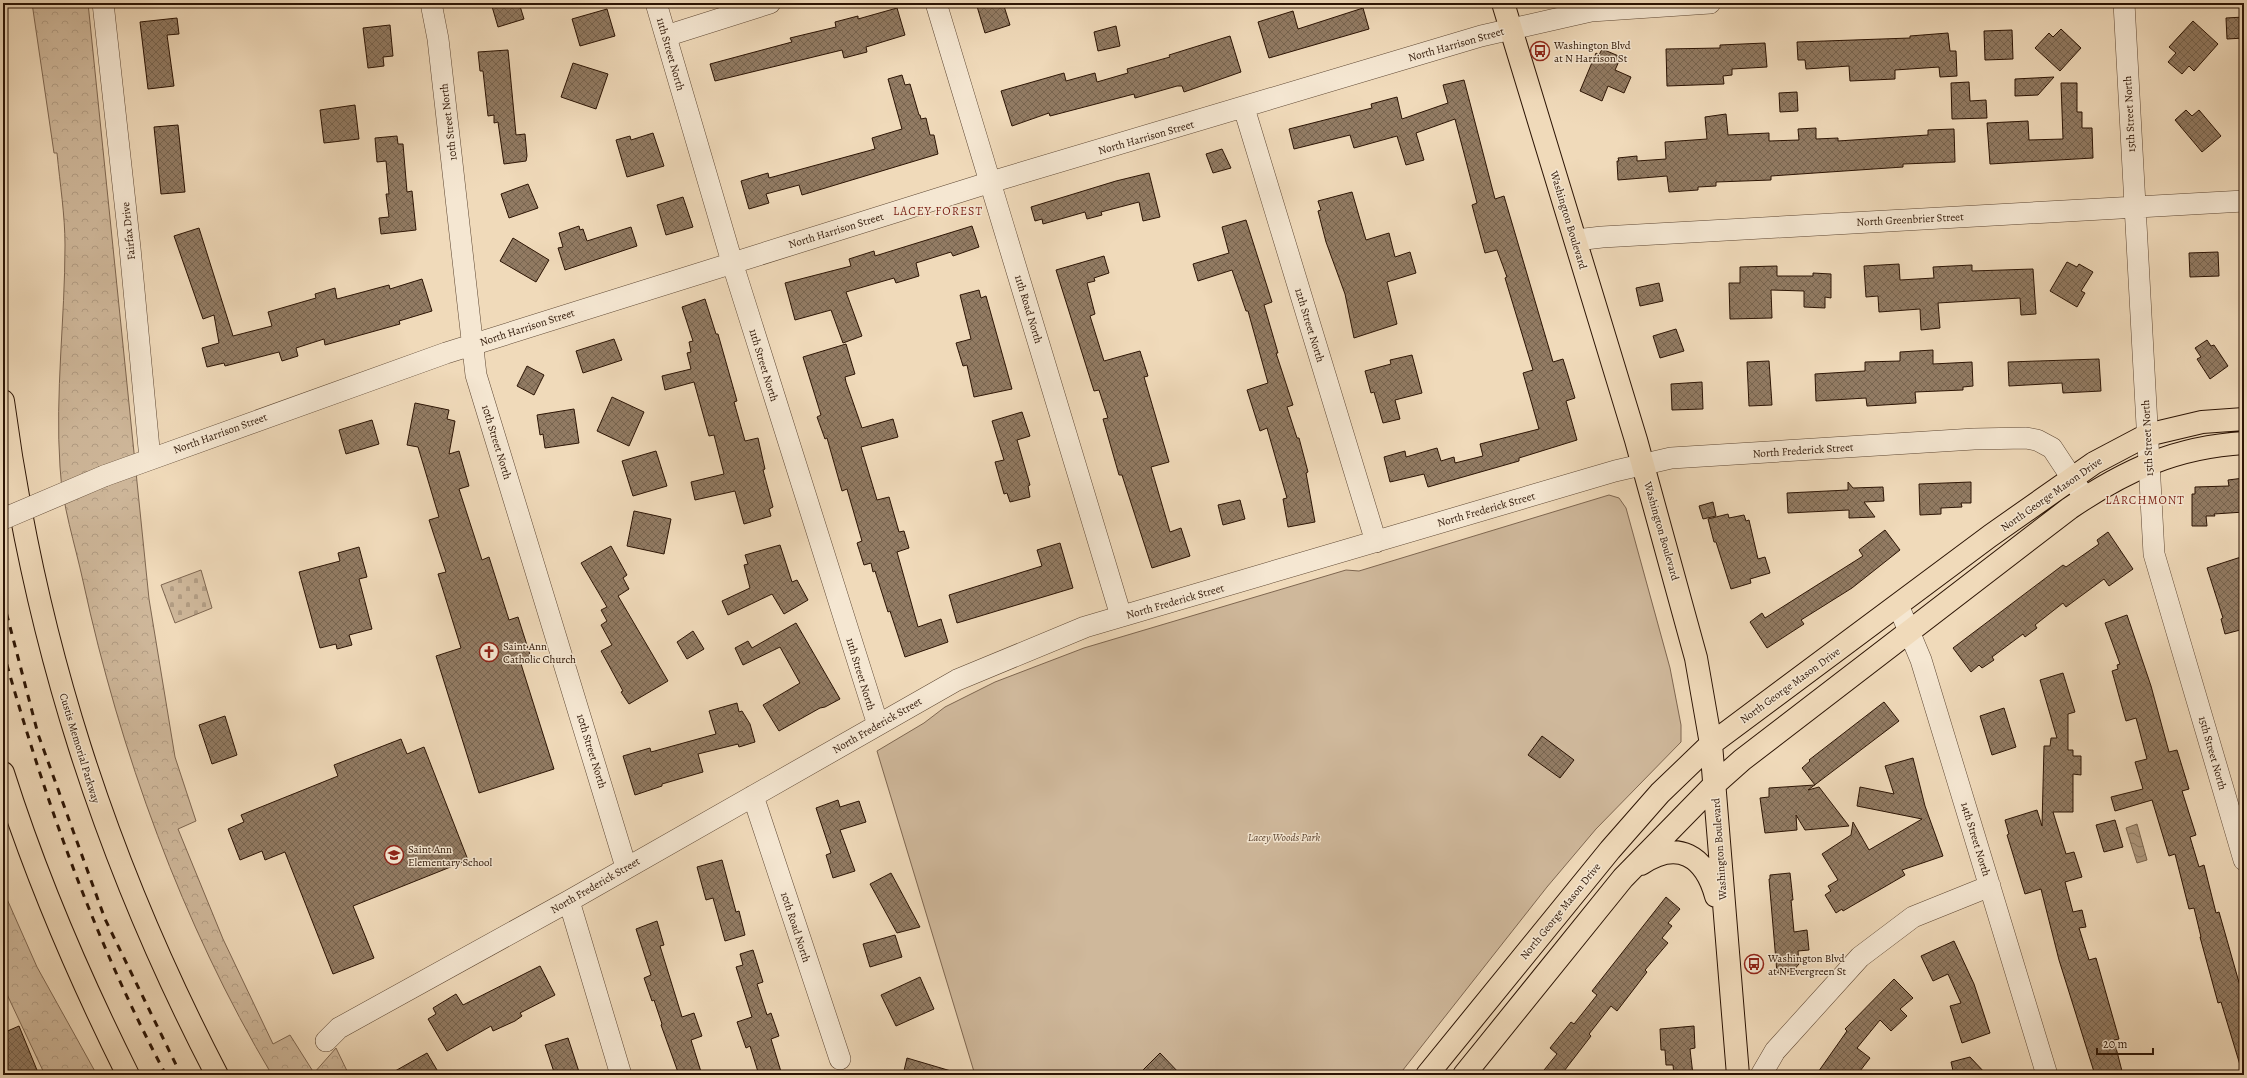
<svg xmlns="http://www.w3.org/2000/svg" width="2247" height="1078" viewBox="0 0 2247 1078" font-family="Alegreya,serif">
	<defs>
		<pattern id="forest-crowns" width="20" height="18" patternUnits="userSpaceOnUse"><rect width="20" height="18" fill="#cfb89b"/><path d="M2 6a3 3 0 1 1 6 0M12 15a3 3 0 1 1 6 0" fill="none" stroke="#b29d84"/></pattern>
		<pattern id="cemetery-stones" width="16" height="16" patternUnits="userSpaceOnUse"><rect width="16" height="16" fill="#cfb89b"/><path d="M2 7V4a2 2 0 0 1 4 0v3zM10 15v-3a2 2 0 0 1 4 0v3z" fill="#b29d84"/></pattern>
		<pattern id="water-waves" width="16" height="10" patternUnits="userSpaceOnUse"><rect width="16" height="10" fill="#ad977c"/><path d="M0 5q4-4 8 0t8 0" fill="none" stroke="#8d7a63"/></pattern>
		<pattern id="building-cross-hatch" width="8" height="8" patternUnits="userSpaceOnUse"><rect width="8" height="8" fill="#927b63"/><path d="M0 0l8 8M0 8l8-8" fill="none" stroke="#77644f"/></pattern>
	</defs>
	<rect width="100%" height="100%" fill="#f0daba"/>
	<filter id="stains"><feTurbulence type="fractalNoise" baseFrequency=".005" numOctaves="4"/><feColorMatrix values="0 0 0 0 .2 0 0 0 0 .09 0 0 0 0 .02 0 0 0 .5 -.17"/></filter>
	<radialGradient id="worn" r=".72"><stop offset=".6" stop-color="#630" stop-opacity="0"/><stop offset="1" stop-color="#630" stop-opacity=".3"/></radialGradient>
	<path fill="url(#forest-crowns)" stroke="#7e6650" d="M32,3H88L149,599L175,757L196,821L178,829L223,939L273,1044L290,1035L314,1073L336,1048L349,1075H272C182,924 120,752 83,581C75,544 62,505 60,467C55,393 65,319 65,245C65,215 60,184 57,153H54Z
		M3,890L37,967L97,1075H45L3,986Z"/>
	<path fill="url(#cemetery-stones)" stroke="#7e6650" d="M201,570L212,608L175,623L161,585Z"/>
	<path fill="#cfb89b" stroke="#7e6650" d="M1609,495L1619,498L1626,508L1670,668L1681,725V742L1596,829L1547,887L1399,1075H975L877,751L924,723L945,707L995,682L1084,648L1346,570L1359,571Z"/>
	<path fill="url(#water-waves)" stroke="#79634c" d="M2137,824L2147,860L2137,863L2126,828Z"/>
	<path fill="url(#building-cross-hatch)" stroke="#2c1404" d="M491,3H519L524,19L498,27Z
		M976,3H1003L1010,25L985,33Z
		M897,8L905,35L866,47L867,52L844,58L842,50L715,81L710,64L792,42L790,38L836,27L835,22L858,16V19Z
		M1363,8L1369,29L1269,58L1258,22L1293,11L1298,29Z
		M607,9L615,36L580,46L572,19Z
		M2244,17V38L2227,39L2226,18Z
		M177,18L179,34L167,35L174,86L148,89L140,22Z
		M2193,21L2218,44L2194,71L2189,66L2182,74L2168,62L2176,53L2169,47Z
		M390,25L393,56L383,57L384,66L368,68L363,28Z
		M1116,26L1120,46L1098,51L1094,32Z
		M2061,29L2081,48L2060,71L2035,48L2049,33L2053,37Z
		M2012,30L2013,59L1985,60L1984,31Z
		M1948,33L1950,51H1956L1957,76L1940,77L1939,67L1895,70V79L1850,81L1849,66L1806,69L1805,60H1798L1797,42L1910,38V36Z
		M1230,36L1241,72L1184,92L1182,86H1177L1135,98L1134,94L1050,116L1049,113L1012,126L1001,91L1064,73L1066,81L1095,73L1097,82L1128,73L1127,69L1170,57L1169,55Z
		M1765,43L1767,67L1732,69V75L1723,76L1724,84L1667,86L1666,49L1720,48V45Z
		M1602,49L1621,57L1615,70L1631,77L1624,93L1608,86L1602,101L1580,91L1596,53L1599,55Z
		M508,50L516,135L525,134L527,156L526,161L504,164L498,122L494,123V115L488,116L483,71H480L478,52Z
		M573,63L608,74L596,109L561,97Z
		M902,75L905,85L910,84L919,115H920L921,119L926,118L930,135H934L938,154L802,195L799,185L766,194L769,203L749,209L741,181L768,173L769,178L875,149L872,138L902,129L888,79Z
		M2054,77L2038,95L2015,96V79Z
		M1464,80L1495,199L1504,196L1553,362L1563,359L1575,398L1566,401L1577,440L1519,458V461L1428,487L1424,474L1390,482L1384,457L1405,451L1406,457L1437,448L1441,461L1454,457L1455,463L1483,456L1480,444L1539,429L1523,373L1533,370L1505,278L1507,277L1497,250L1485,253L1472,205L1477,203L1455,119L1416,133L1424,160L1406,165L1397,136L1354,148L1350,135L1294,149L1289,129L1372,108L1371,104L1397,97L1402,119L1448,103L1443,85Z
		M1969,82L1970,101L1986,100L1987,118L1952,119L1951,83Z
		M2061,83H2077V112H2082V128H2092L2093,158L1990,164L1987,123L2028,121L2029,140L2063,139Z
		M1797,92L1798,111L1780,112L1779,93Z
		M355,105L359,139L324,143L320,110Z
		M2186,110L2192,116L2199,110L2221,136L2202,152L2175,120Z
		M1726,114L1728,135L1769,133V141L1799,140L1798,129L1816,128V139L1838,138V141L1928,135V130L1954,129L1955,162L1903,164V167L1771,176V180L1716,182V186L1698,187V190L1669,192L1667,176L1618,180L1617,161H1619L1618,158L1637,156V161L1666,159L1665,142L1707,139L1705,117Z
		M178,125L185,192L161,194L154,127Z
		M653,133L664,166L627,177L616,140L630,136L631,140Z
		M397,136L398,144H403L407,192L412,191L416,230L381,234L379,218L389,217L386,194H389L386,161L377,162L375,138Z
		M1222,149L1231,168L1213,173L1206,154Z
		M1149,173L1160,217L1143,221L1139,202L1101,212L1102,215L1087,219L1085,212L1043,224L1042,219L1035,221L1031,207L1116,181Z
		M528,184L538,208L509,218L501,194Z
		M1352,192L1366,240L1389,233L1395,257L1410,252L1416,273L1387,282L1397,324L1354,338L1345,294L1326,242L1318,211L1321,210L1318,201Z
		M683,197L693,227L666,235L657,205Z
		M1246,220L1272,302L1264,305L1278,353H1276L1293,405L1287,407L1297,438H1299L1308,472L1306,473L1315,522L1288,527L1283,499L1287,498L1267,428L1260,431L1247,390L1268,383L1248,311H1246L1232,270L1198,281L1193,264L1229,253L1222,227Z
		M579,226L580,230L583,229L587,241L631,227L637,246L565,270L558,248L563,247L559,233Z
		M972,226L979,247L953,256L951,252L916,263L919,276L896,283L894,278L846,292L862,336L843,343L831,310L795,320L785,283L851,266L849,259L874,251L875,256Z
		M199,228L233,336L272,326L268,312L316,298L315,294L335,288L337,299L389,285L390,289L422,279L432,311L399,321L400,324L325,345L324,339L296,348L298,356L282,361L279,352L225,366L224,363L207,367L202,348L219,343L214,315L203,319L174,236Z
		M513,238L549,260L536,282L500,261Z
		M2218,252L2219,276L2190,277L2189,253Z
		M1104,256L1109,273L1094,278L1095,281L1087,283L1095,314L1090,316L1104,361L1140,351L1148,376L1144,377L1169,462L1151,467L1170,532L1181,528L1190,556L1152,568L1122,475H1119L1103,419L1108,418L1099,390L1094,391L1056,270Z
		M2067,262L2077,267L2079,264L2093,272L2081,291L2085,293L2077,307L2050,291Z
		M1899,264L1900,280L1934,278L1933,267L1972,265V271L2033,269L2036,314L2021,315L2020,298L1938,303L1940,328L1921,330L1920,309L1879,312L1878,296L1866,297L1864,266Z
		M1777,266V276H1813V273L1831,274V298L1825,297V308L1804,307V291L1771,290L1772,318L1730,319L1729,283H1740V267Z
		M1659,283L1663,301L1640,306L1636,288Z
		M979,290L981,298L986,296L1012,389L974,397L967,365L963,366L956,343L971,339L960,295Z
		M705,299L716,334H718L737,401L734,402L745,441L758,438L765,469L763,470L773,507L769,509L771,516L744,524L735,491L695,500L691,482L724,474L714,435L709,436L694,382L665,390L662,376L691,369L687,353L691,352L689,342L693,341L682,307Z
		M1676,329L1684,351L1660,358L1653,336Z
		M614,339L622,360L583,373L576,351Z
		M2207,340L2211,346L2214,345L2228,366L2210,379L2197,359L2201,357L2195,348Z
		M846,344L855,374L845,377L846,382L862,428L893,419L898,437L861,447L877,500L889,497L899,532L904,531L909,548L897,552L918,627L941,619L948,642L905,657L890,611L888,612L875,571L873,572L871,563L864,565L857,543L862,541L847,489L842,491L827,438L825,439L817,417L821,415L803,357Z
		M1933,350V364L1972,362L1973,386L1963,387V390L1915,392L1916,403L1867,406L1866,398L1816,401L1815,374L1865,371V362L1900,361V352Z
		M1412,355L1422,393L1395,400L1400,419L1383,423L1374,392L1371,393L1365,371L1391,364L1390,360Z
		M2099,359L2101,391L2063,393L2062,383L2009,386L2008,362Z
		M1769,361L1772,405L1749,406L1747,362Z
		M527,366L544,375L534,395L517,386Z
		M1702,382L1703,409L1672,410L1671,384Z
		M612,397L644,412L629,446L597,431Z
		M415,403L449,410L447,419L455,421L449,454L459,451L469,486L459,489L482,560L489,557L509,620L518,617L532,661L521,664L554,769L479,793L436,656L461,648L438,574L446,572L429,520L439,517L418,447L407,445Z
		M574,409L579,443L545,448L543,434L540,435L537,415Z
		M1022,412L1030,436L1017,440L1030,485L1028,486L1030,497L1010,502L1007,493L1004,494L995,462L1004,460L992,421Z
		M372,420L379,444L346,454L339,430Z
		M656,451L667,486L633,496L622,461Z
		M2244,478V512L2214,514L2215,516H2206L2207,526H2192V494H2195V487L2229,486L2228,480Z
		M1848,482L1853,488L1883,487L1884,501L1864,502L1875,517L1849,518V510L1788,513L1787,493L1848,490Z
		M1971,482V503H1961L1962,507L1941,508V514L1920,515L1919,484Z
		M1240,500L1245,519L1223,525L1218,505Z
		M1713,502L1716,516L1703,519L1699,506Z
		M634,511L671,519L664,554L627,546Z
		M1728,514L1729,518L1744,515L1746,521L1749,520L1758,559L1765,557L1770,573L1750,579L1751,583L1731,589L1716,542H1714L1708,519Z
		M1885,530L1900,550L1852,588L1801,620L1804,624L1767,648L1750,622L1762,613L1765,618L1863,556L1859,550Z
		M2108,532L2133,569L2109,586L2104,579L2066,607L2063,603L2035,625L2037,628L2025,637L2023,634L1992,657L1994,660L1982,668L1979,665L1971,672L1953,648L2063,565L2066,567L2099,544L2097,540Z
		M1060,543L1073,588L957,623L949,595L1042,566L1037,550Z
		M780,545L792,582L797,580L808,600L784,614L772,594L728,615L722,601L750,588L744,565L748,564L745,555Z
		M611,546L627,575L623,578L629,589L618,596L668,681L629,704L621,692L623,691L601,651L612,645L601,625L607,621L601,610L607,607L581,563Z
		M359,547L367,577L359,579L372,629L349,635L352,645L337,649L336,644L320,648L299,572L340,561L338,553Z
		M2244,556V629L2225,634L2221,619L2223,618L2207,568Z
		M2127,615L2151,686L2169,752L2177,750L2189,789L2182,791L2196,835L2190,837L2199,867L2204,865L2216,913L2219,912L2244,1000V1064L2240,1065L2221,1002L2218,1003L2200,937H2201L2194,908L2189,909L2175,854L2169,856L2152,800L2115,811L2111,797L2143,789L2135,762L2147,759L2136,718L2126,721L2112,671L2118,669L2117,665L2120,664L2105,623Z
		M796,623L840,699L825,707L820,708L779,731L763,705L800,683L780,647L743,665L735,648L748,641L752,648Z
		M693,631L704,649L687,659L677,642Z
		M2063,673L2075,712L2068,714V750H2073V756H2081V775L2073,774V812H2053L2066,854L2074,852L2082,877L2065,882L2073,912L2082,910L2086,927L2079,928L2089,960L2096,958L2119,1039L2114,1040L2123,1075H2095L2059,960L2041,889L2025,894L2007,835L2009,834L2005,820L2037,810L2042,826L2044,746H2050L2051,738H2057L2040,680Z
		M1884,702L1899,721L1808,790L1819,787L1849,826L1805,830L1796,815L1797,830L1765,833L1760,798L1769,797V788L1815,785L1802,768L1810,761L1809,760Z
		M737,703L739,712L742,711L750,724L755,742L739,747L738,744L698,754L703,772L662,784V786L635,795L623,756L650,748L651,752L716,734L709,711Z
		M2004,708L2016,747L1992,755L1980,716Z
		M225,716L237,755L212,764L199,725Z
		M1542,736L1574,760L1560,778L1528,755Z
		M401,739L407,754L424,747L468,860L353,906L374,958L333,974L285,852L265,860L262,851L240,860L228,829L244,822L241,815L338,776L334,765Z
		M1913,758L1925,806L1943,856L1902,870L1905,875L1843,911L1842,909L1836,913L1825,895L1831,891L1828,886L1838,880L1822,854L1851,835L1853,822L1869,850L1922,819L1857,806L1860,787L1894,794L1885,766Z
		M838,800L840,807L859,801L866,822L840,830L855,871L833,878L826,855L831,853L816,808Z
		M2115,820L2123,847L2104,852L2096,825Z
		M722,860L736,912L739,911L745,935L725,941L713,898L706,900L697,867Z
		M891,873L920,927L897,933L870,884Z
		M1790,873L1793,900H1791L1794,932L1807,930L1809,950L1798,951L1799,964L1793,971L1777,973L1769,879H1770V875Z
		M1666,897L1680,909L1668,923L1672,926L1662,938L1668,943L1645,970L1647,972L1617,1011L1611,1006L1589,1034L1591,1036L1561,1075H1540L1557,1054L1550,1048L1571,1022L1574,1024L1597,995L1592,991Z
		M657,921L664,945L660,946L682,1017L694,1013L702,1036L691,1040L702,1075H679L661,1025L662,1024L654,1000L652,1001L644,978L651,975L636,929Z
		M895,935L902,957L870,967L863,944Z
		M1954,941L1974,984L1990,1033L1962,1043L1950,1006L1961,1003L1948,974L1933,981L1921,956Z
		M753,950L763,982L757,984L767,1015L771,1013L779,1036L771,1039L782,1075H759L750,1046L746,1048L737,1022L752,1017L736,967L743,965L740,954Z
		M540,966L555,995L520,1013L522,1016L515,1021L493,1031L491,1026L447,1051L428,1019L436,1014L433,1008L456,994L463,1005Z
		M920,977L934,1009L896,1026L881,995Z
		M1894,979L1913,998L1900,1009L1907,1016L1891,1031L1880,1020L1857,1048L1870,1058L1857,1075H1816L1847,1031L1845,1029Z
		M19,1026L39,1075H3V1033Z
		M1694,1026L1695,1048L1690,1049L1693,1075H1674L1673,1065H1666L1665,1050H1661L1660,1029Z
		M568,1038L580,1075H555L545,1045Z
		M427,1053L440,1075H388Z
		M1160,1053L1181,1075H1138Z
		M1970,1057L1987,1075H1954L1951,1062Z
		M907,1058L951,1071V1075H903Z"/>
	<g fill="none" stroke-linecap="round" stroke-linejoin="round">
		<defs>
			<path id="minor" d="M103,3L130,248L150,459
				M431,3L438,39L476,375L626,867
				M656,3L732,262L878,725
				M936,3L1121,616
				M2124,3L2154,554L2244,860
				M666,36L770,3
				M1244,108L1376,542
				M1576,240L1602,237L2244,201
				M104,476L446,353L991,182L1481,36L1591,11L1710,3
				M1898,605L1921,660L2047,1075
				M753,796L840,1059
				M569,901L621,1075
				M326,1041L339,1028L569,901L957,680L1085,627L1615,471L1671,458L1974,439L2026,438L2037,440L2052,448L2085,498
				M1761,1075L1775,1051L1860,957L1913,917L1990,886"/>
			<path id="major" d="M1503,3L1636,440L1696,658L1711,744L1738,1075
				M1641,864C1678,839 1705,856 1716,896
				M1427,1075L1610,850L1660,793L1711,744L1990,536L2094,463L2147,435L2202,422L2244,419
				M1464,1075L1623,878L1715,784L1742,760L2070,508C2126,470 2176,447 2244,443"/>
			<path id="highway" d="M3,401C35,642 105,860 217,1075
				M3,773C36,877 79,977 128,1075"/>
		</defs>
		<use href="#minor" stroke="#5d4632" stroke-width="22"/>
		<use href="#major" stroke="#2c1404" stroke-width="24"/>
		<use href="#highway" stroke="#2c1404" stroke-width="24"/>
		<use href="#minor" stroke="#f5e7d2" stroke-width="21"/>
		<use href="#major" stroke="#f0daba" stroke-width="22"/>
		<use href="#highway" stroke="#f0daba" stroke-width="22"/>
		<path stroke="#2c1404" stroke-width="3" stroke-dasharray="7 7" stroke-linecap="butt" d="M3,600L38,734L105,919L181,1075
			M3,651C44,797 94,940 166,1075"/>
		<defs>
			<path id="minor-bridge" d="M3,519L104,476"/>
		</defs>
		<use href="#minor-bridge" stroke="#5d4632" stroke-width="22" stroke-linecap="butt"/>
		<use href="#minor-bridge" stroke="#f5e7d2" stroke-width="21"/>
	</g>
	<defs>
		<symbol id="bus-ring" viewBox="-11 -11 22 22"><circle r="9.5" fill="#f5e7d2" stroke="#8f2418" stroke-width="1.5"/><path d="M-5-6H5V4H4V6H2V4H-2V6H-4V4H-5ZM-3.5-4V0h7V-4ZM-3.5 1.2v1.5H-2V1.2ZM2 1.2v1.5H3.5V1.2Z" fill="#8f2418"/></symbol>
		<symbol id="church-ring" viewBox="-11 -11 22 22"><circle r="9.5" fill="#f5e7d2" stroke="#8f2418" stroke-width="1.5"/><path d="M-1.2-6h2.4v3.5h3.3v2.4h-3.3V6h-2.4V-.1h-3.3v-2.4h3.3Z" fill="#8f2418"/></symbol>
		<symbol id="school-ring" viewBox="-11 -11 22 22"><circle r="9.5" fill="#f5e7d2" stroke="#8f2418" stroke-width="1.5"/><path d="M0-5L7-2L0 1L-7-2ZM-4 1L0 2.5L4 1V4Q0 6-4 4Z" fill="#8f2418"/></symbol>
	</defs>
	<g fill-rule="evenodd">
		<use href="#bus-ring" x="1529" y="40" width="22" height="22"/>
		<use href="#church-ring" x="478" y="641" width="22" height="22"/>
		<use href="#school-ring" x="383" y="844" width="22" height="22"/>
		<use href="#bus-ring" x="1743" y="953" width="22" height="22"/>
	</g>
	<g text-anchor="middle" stroke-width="3" stroke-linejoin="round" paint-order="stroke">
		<g font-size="11" fill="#2c1404" stroke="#f5e7d2">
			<text transform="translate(1456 44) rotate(-16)" y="4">North Harrison Street</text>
			<text transform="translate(671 54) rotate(74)" y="4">11th Street North</text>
			<text transform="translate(2129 114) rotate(-93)" y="4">15th Street North</text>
			<text transform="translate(448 122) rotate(-97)" y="4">10th Street North</text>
			<text transform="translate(1146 137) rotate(-16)" y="4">North Harrison Street</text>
			<text transform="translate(1910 219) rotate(-3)" y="4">North Greenbrier Street</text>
			<text transform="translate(1569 220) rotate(73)" y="4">Washington Boulevard</text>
			<text transform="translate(836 230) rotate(-17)" y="4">North Harrison Street</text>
			<text transform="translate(128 231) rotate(-96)" y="4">Fairfax Drive</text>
			<text transform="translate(1029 309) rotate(73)" y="4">11th Road North</text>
			<text transform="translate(1310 325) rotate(73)" y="4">12th Street North</text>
			<text transform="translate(527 327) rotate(-18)" y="4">North Harrison Street</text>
			<text transform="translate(764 365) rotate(73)" y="4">11th Street North</text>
			<text transform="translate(220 433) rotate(-20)" y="4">North Harrison Street</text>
			<text transform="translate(2147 438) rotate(-93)" y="4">15th Street North</text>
			<text transform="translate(497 442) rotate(73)" y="4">10th Street North</text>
			<text transform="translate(1803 450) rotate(-4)" y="4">North Frederick Street</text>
			<text transform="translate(2051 494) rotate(-35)" y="4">North George Mason Drive</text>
			<text transform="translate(1486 509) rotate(-16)" y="4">North Frederick Street</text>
			<text transform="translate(1662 531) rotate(74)" y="4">Washington Boulevard</text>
			<text transform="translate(1175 601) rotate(-16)" y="4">North Frederick Street</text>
			<text transform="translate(861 674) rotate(73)" y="4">11th Street North</text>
			<text transform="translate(1790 685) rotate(-36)" y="4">North George Mason Drive</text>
			<text transform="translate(877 725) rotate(-30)" y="4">North Frederick Street</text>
			<text transform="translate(80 748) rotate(73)" y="4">Custis Memorial Parkway</text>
			<text transform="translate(592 751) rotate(73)" y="4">10th Street North</text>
			<text transform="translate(2213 753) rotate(74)" y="4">15th Street North</text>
			<text transform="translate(1976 839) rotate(73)" y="4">14th Street North</text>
			<text transform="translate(1719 849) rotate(-94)" y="4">Washington Boulevard</text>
			<text transform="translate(595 885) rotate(-30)" y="4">North Frederick Street</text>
			<text transform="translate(1560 911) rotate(-51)" y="4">North George Mason Drive</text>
			<text transform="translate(796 927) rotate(72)" y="4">10th Road North</text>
		</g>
		<g font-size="11" fill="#2c1404" stroke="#f5e7d2" text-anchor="start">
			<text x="1554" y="49">Washington Blvd<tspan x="1554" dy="13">at N Harrison St</tspan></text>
			<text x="503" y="650">Saint Ann<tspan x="503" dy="13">Catholic Church</tspan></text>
			<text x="408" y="853">Saint Ann<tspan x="408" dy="13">Elementary School</tspan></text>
			<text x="1768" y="962">Washington Blvd<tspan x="1768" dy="13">at N Evergreen St</tspan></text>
		</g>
		<g font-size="11" font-style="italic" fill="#5d4531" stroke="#f5e7d2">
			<text x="1284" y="841">Lacey Woods Park</text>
		</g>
		<g font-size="12" letter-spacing="1" fill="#7a1f14" stroke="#f5e7d2">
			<text x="938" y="215">LACEY FOREST</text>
			<text x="2145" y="504">LARCHMONT</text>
		</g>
	</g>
	<rect width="2247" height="1078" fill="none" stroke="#f0daba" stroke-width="16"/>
	<rect x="4" y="4" width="2239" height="1070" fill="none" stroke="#2c1404" stroke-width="2"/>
	<rect x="8" y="8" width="2231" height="1062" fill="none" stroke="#2c1404"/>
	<path d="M2097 1048v6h56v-6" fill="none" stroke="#2c1404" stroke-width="2"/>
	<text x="2103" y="1048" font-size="12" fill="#2c1404" stroke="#f5e7d2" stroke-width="3" paint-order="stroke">20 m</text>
	<rect width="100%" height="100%" filter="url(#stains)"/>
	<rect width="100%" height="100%" fill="url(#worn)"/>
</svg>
